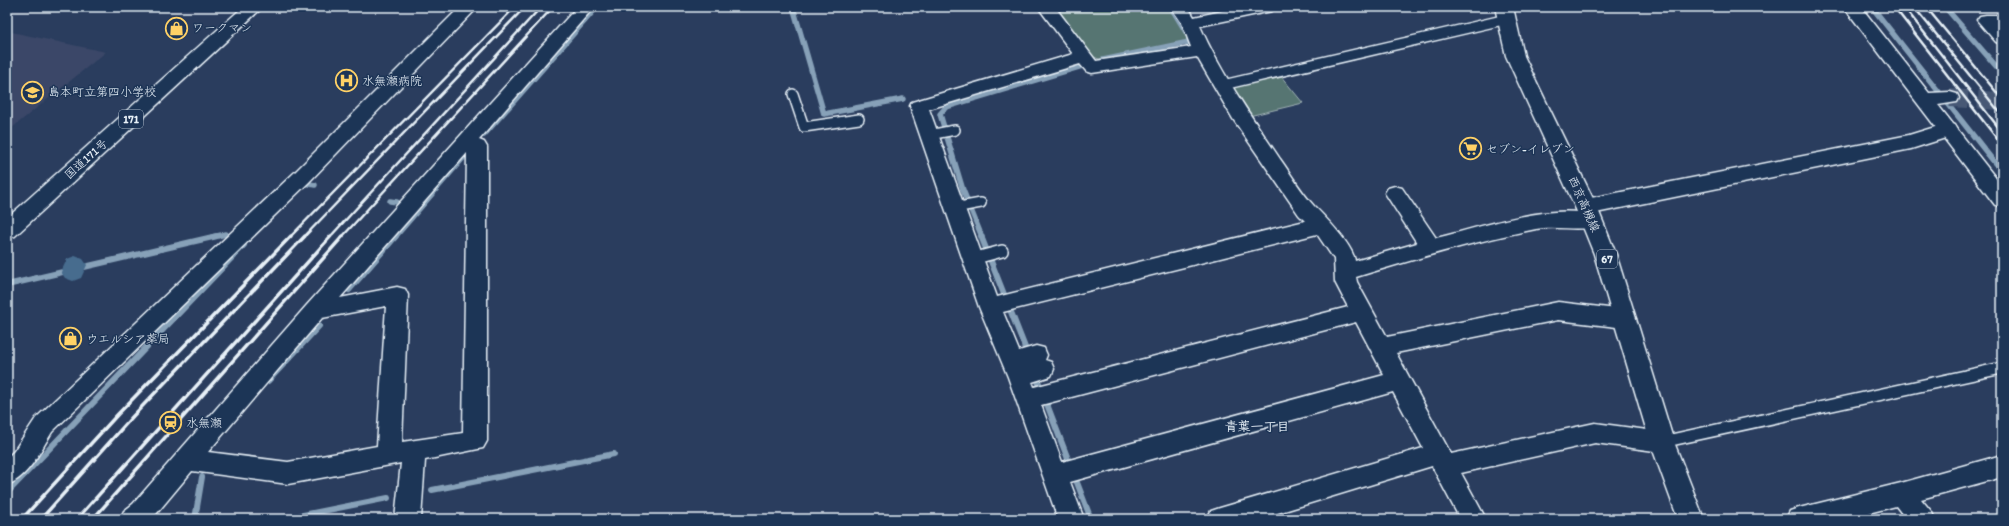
<svg xmlns="http://www.w3.org/2000/svg" width="2009" height="526" viewBox="0 0 2009 526" font-family="Itim,'Klee One',sans-serif">
	<rect width="100%" height="100%" fill="#2a3d5e"/>
	<filter id="ink" filterUnits="userSpaceOnUse"><feTurbulence type="fractalNoise" baseFrequency=".025" numOctaves="2"/><feDisplacementMap in="SourceGraphic" scale="8" xChannelSelector="R" yChannelSelector="G"/><feConvolveMatrix kernelMatrix="1 2 1 2 8 2 1 2 1" color-interpolation-filters="sRGB"/></filter>
	<g filter="url(#ink)">
		<path fill="#3a4767" d="M7,31L106,52L7,132Z"/>
		<path fill="#577472" stroke="#a0b2b5" d="M1079,7H1168L1187,36V40L1184,43L1099,59L1086,54L1055,12Z
			M1280,75L1303,103L1249,116L1231,86Z"/>
		<g fill="none" stroke-linecap="round" stroke-linejoin="round">
			<path stroke="#87a1b8" stroke-width="5.5" d="M793,7L824,114L903,99
				M1872,7L2002,172
				M1945,7L2002,73
				M1103,60L1189,42V37L1171,7
				M484,135L597,7
				M304,183L315,185
				M390,201L397,202
				M212,237L226,234
				M395,237L464,157
				M982,237L963,190L940,114L946,107L1089,64"/>
			<path stroke="#87a1b8" stroke-width="6" d="M981,236L1028,355
				M7,285L217,236
				M349,290L396,236
				M1035,373L1091,519
				M268,381L319,326
				M432,490L614,454
				M7,493L244,245
				M195,519L202,477
				M283,519L388,498"/>
			<path fill="#476c8e" fill-rule="evenodd" d="M75,256L83,259L87,265L81,278L73,281L65,278L61,272L67,259Z"/>
			<path stroke="#465875" stroke-width="18" stroke-dasharray="18 10" stroke-linecap="butt" d="M1950,98L2002,101"/>
			<defs>
				<path id="lane-far1" d="M1223,85L1507,19
					M793,94L804,127L859,119
					M929,135L955,130
					M954,208L981,203"/>
				<path id="lane" d="M972,259L1002,251
					M1662,442L2002,368"/>
				<path id="street" d="M460,7H478L309,182L52,432C40,451 29,477 7,485V458L14,451L36,418L295,172Z
					M577,7H594L479,140L484,142L487,147V441L483,448L425,460L421,519H395L401,463L288,484L192,471L152,519H120L124,511L133,504L307,305ZM467,153L463,433L402,442L408,295L405,289L397,287L340,298ZM386,306L377,446L288,462L208,452L322,318Z
					M1038,7H1055L1096,61L1191,47L1182,23L1171,7H1188L1194,17L1241,7H1274L1272,11L1200,26C1221,74 1251,116 1280,159C1291,174 1301,192 1314,206C1325,217 1353,245 1355,261L1417,243L1385,193L1388,188L1395,186L1402,188L1436,238C1483,227 1552,201 1599,216L1602,221L1599,226C1579,232 1556,225 1536,229C1475,241 1415,259 1356,277L1357,282L1387,337L1558,302L1625,310L1633,313L1636,319L1633,325L1625,328L1558,320L1396,353L1451,454L1595,423L1662,432L1670,435L1674,442L1670,449L1662,452L1595,443L1461,473L1486,519H1460L1432,466L1258,519H1207L1211,511L1220,508L1423,448L1393,392L1070,482L1084,519H1058L1008,377L979,307L910,106L912,102L1073,54ZM1197,57L1233,119L1299,215L1305,221L997,297L929,109L1080,64L1086,71L1092,73ZM1317,234L1334,259L1335,282L1348,307L1034,387L1032,382L1051,376L1054,369L1051,362L1045,360L1047,355L1044,348L1036,346L1019,351L1003,312ZM1356,322L1384,375L1062,462L1041,405Z
					M1844,7H1861L1929,93L1950,92L1957,94L1959,98L1957,102L1938,105L2002,186V207L1995,205Z
					M1986,15H2002V25H2000L2002,27V44L1996,42L1977,20L1980,16Z
					M2002,455V477L1921,499L1931,511L1935,519H1906L1896,506L1845,519H1786L1790,511L1799,508L1901,483Z"/>
				<path id="secondary" d="M1948,123L1955,125L1958,130L1955,135L1911,149L1586,215L1579,212L1575,207L1579,202L1586,199L1909,135Z"/>
				<path id="primary" d="M1495,7H1513L1524,56L1597,207L1616,254L1674,442L1704,519H1678L1650,442L1594,254L1575,207L1506,56Z"/>
				<path id="highway" d="M243,7H263L15,236L7,238V218Z"/>
			</defs>
			<use href="#lane-far1" stroke="#e8f1f8" stroke-width="12"/>
			<use href="#lane" stroke="#e8f1f8" stroke-width="14"/>
			<use href="#street" stroke="#e8f1f8" stroke-width="3"/>
			<use href="#secondary" stroke="#e8f1f8" stroke-width="3"/>
			<use href="#primary" stroke="#e8f1f8" stroke-width="3"/>
			<use href="#highway" stroke="#e8f1f8" stroke-width="3"/>
			<use href="#lane-far1" stroke="#1d3557" stroke-width="9"/>
			<use href="#lane" stroke="#1d3557" stroke-width="11"/>
			<use href="#street" fill="#1d3557" fill-rule="evenodd"/>
			<use href="#secondary" fill="#1d3557" fill-rule="evenodd"/>
			<use href="#primary" fill="#1d3557" fill-rule="evenodd"/>
			<use href="#highway" fill="#1d3557" fill-rule="evenodd"/>
			<path stroke="#e8f1f8" stroke-width="2.5" d="M1894,7L2002,145
				M1904,7L2002,132
				M1914,7L2002,115
				M1926,7L2002,99
				M290,237L515,7
				M304,237L525,7
				M330,237L541,7
				M342,237L553,7"/>
			<path stroke="#e8f1f8" stroke-width="3.5" d="M22,519L118,414L291,236
				M41,519L133,416L305,236
				M77,519L331,236
				M93,519L343,236"/>
		</g>
	</g>
	<defs>
		<symbol id="shop-ring" viewBox="-11 -11 22 22"><circle r="9.5" fill="#1d3557" stroke="#ffd166" stroke-width="1.5"/><path d="M-5-2.5h2.3a2.7 3.5 0 0 1 5.4 0H5L5.5 6h-11ZM-1.5-2.5h3a1.5 2.3 0 0 0-3 0Z" fill="#ffd166"/></symbol>
		<symbol id="hospital-ring" viewBox="-11 -11 22 22"><circle r="9.5" fill="#1d3557" stroke="#ffd166" stroke-width="1.5"/><path d="M-5-5h3v3.5h4V-5h3V5h-3V1.5h-4V5h-3Z" fill="#ffd166"/></symbol>
		<symbol id="school-ring" viewBox="-11 -11 22 22"><circle r="9.5" fill="#1d3557" stroke="#ffd166" stroke-width="1.5"/><path d="M0-5L7-2L0 1L-7-2ZM-4 1L0 2.5L4 1V4Q0 6-4 4Z" fill="#ffd166"/></symbol>
		<symbol id="supermarket-ring" viewBox="-11 -11 22 22"><circle r="9.5" fill="#1d3557" stroke="#ffd166" stroke-width="1.5"/><path d="M-6-5.5h2.5l.6 2H6L4.5 2H-2.5L-4.4-4H-6ZM-1.5 3.2a1.3 1.3 0 1 0 .1 0ZM3 3.2a1.3 1.3 0 1 0 .1 0Z" fill="#ffd166"/></symbol>
		<symbol id="station-ring" viewBox="-11 -11 22 22"><circle r="9.5" fill="#1d3557" stroke="#ffd166" stroke-width="1.5"/><path d="M-3-6H3Q5-6 5-4V2Q5 4 3 4L4.5 6H3L1.5 4h-3L-3 6H-4.5L-3 4Q-5 4-5 2V-4Q-5-6-3-6ZM-3.5-4v3h7v-3ZM-3.5 1v1.5H-2V1ZM2 1v1.5H3.5V1Z" fill="#ffd166"/></symbol>
	</defs>
	<g fill-rule="evenodd">
		<use href="#shop-ring" x="164" y="16" width="25" height="25"/>
		<use href="#hospital-ring" x="334" y="68" width="25" height="25"/>
		<use href="#school-ring" x="20" y="80" width="25" height="25"/>
		<use href="#supermarket-ring" x="1458" y="136" width="25" height="25"/>
		<use href="#shop-ring" x="58" y="326" width="25" height="25"/>
		<use href="#station-ring" x="158" y="410" width="25" height="25"/>
	</g>
	<g text-anchor="middle" stroke-width="3" stroke-linejoin="round" paint-order="stroke">
		<g fill="#1d3557" stroke="#abb9c8" stroke-width="1">
			<rect x="119" y="110" width="24" height="18" rx="3"/>
			<rect x="1597" y="250" width="20" height="18" rx="3"/>
		</g>
		<g font-size="11" font-weight="bold" fill="#e8f1f8">
			<text x="131" y="123">171</text>
			<text x="1607" y="263">67</text>
		</g>
		<g font-size="12" fill="#e8f1f8" stroke="#1d3557" text-anchor="start">
			<text x="192" y="32">ワークマン</text>
			<text x="362" y="85">水無瀬病院</text>
			<text x="48" y="96">島本町立第四小学校</text>
			<text x="1486" y="153">セブン-イレブン</text>
			<text x="86" y="343">ウエルシア薬局</text>
			<text x="186" y="427">水無瀬</text>
		</g>
		<g font-size="12" fill="#e8f1f8" stroke="#1d3557">
			<text transform="translate(86 159) rotate(-42)" y="4">国道171号</text>
			<text transform="translate(1584 204) rotate(66)" y="4">西京高槻線</text>
		</g>
		<g font-size="13" font-weight="bold" fill="#e8f1f8" stroke="#1d3557">
			<text x="1257" y="431">青葉一丁目</text>
		</g>
	</g>
	<rect width="2009" height="526" fill="none" stroke="#1d3557" stroke-width="24"/>
	<rect x="12" y="12" width="1985" height="502" fill="none" stroke="#e8f1f8" stroke-width="1.5" filter="url(#ink)"/>
</svg>
